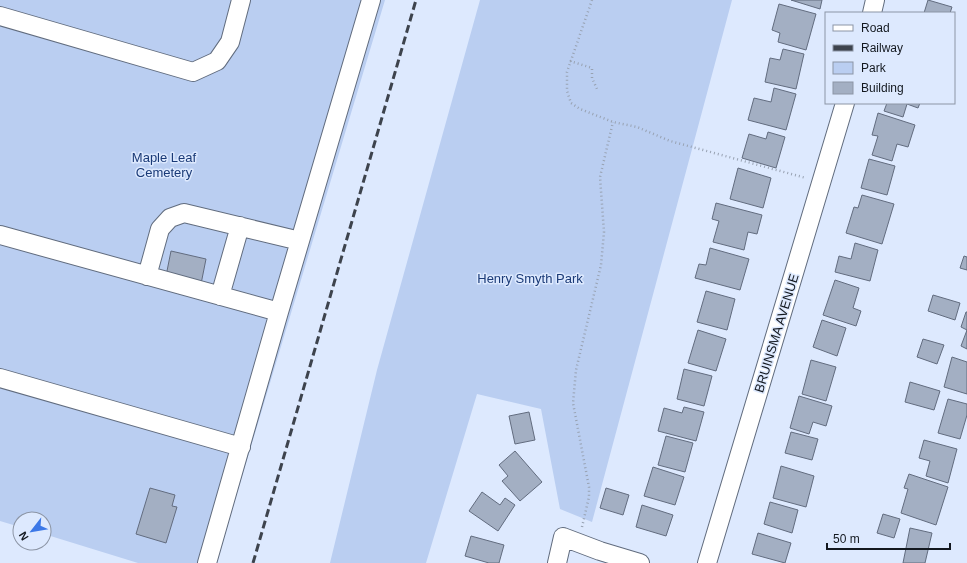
<svg xmlns="http://www.w3.org/2000/svg" width="967" height="563" viewBox="0 0 967 563" font-family="Arial,sans-serif">
	<rect width="100%" height="100%" fill="#dde9fe"/>
	<path fill="#bacef1" d="M0,0H385L216,563H138L44,534V519H20V527L0,521Z
		M480,0H732L592,522L560,509L541,409L477,394L426,563H330L377,370Z"/>
	<path fill="#a3afc3" stroke="#626c7f" d="M791,0H822L820,9Z
		M928,0L952,7L950,13H924Z
		M779,4L816,14L806,50L778,42L780,33L772,30Z
		M783,49L804,54L796,89L765,82L770,58L780,60Z
		M774,88L796,94L786,130L748,120L754,98L771,102Z
		M887,103H920L918,108L907,104L903,117L884,111Z
		M878,113L915,125L908,147L897,144L892,161L872,155L878,136L872,135Z
		M768,132L785,137L776,168L742,158L749,134L766,139Z
		M869,159L895,166L887,195L861,188Z
		M738,168L771,178L763,208L730,199Z
		M862,195L894,204L882,244L846,233L854,207L858,208Z
		M716,203L762,215L757,234L748,232L744,250L713,242L719,221L712,219Z
		M855,243L878,250L870,281L835,272L839,256L851,259Z
		M710,248L749,259L740,290L695,278L699,264L706,265Z
		M171,251L206,259L201,284L166,276Z
		M964,256L967,257V270L960,268Z
		M835,280L859,288L853,308L861,311L856,326L823,315Z
		M706,291L735,299L727,330L697,322Z
		M933,295L960,303L955,320L928,311Z
		M966,312H967V349L961,346L967,330L961,327Z
		M822,320L846,328L837,356L813,347Z
		M698,330L726,339L716,371L688,363Z
		M923,339L944,345L937,364L917,357Z
		M952,357L967,362V394L944,387Z
		M811,360L836,367L826,401L802,394Z
		M684,369L712,376L704,406L677,399Z
		M910,382L940,391L934,410L905,402Z
		M799,396L832,406L826,426L813,422L809,434L790,428Z
		M948,399L967,404V415L960,439L938,433Z
		M684,407L704,412L696,441L658,431L664,408L682,413Z
		M529,412L535,440L515,444L509,416Z
		M791,432L818,439L812,460L785,453Z
		M666,436L693,443L685,472L658,465Z
		M924,440L957,449L948,483L926,476L930,461L919,458Z
		M515,451L542,482L520,501L502,481L508,476L499,465Z
		M781,466L814,476L806,507L773,498Z
		M653,467L684,477L675,505L644,496Z
		M909,474L948,487L936,525L901,513L908,489L904,488Z
		M150,488L175,495L172,506L177,507L166,543L136,534Z
		M606,488L629,495L623,515L600,508Z
		M482,492L500,505L505,498L515,505L498,531L469,511Z
		M770,502L798,510L792,533L764,524Z
		M642,505L673,515L666,536L636,527Z
		M883,514L900,519L894,538L877,533Z
		M910,528L932,533L925,563H903Z
		M758,533L791,543L785,563L752,554Z
		M471,536L504,545L499,563H489L465,556Z"/>
	<g fill="none" stroke-linecap="round" stroke-linejoin="round">
		<defs>
			<path id="minor" d="M872,13L875,0
				M0,16L193,72L217,61L230,42L241,0
				M0,235L279,312
				M147,276L160,229L170,218L184,213L300,241
				M220,296L240,226
				M0,378L241,447
				M207,563L279,312L371,0
				M557,563L563,537L600,551L640,563
				M707,563L845,103"/>
		</defs>
		<use href="#minor" stroke="#616c7e" stroke-width="20"/>
		<path stroke="#98a2b2" stroke-width="2.5" stroke-dasharray="1 3" stroke-linecap="butt" d="M592,0L567,72V91L571,103L580,109L613,122L637,127L670,141L806,178
			M570,61L592,68V78L597,89
			M582,527L589,497V487L573,403L576,370L601,265L604,232L600,177L613,122"/>
		<use href="#minor" stroke="#fff" stroke-width="18"/>
		<path stroke="#3d434d" stroke-width="3" stroke-dasharray="8 4" stroke-linecap="butt" d="M253,563L416,0"/>
	</g>
	<g text-anchor="middle" stroke-width="3" stroke-linejoin="round" paint-order="stroke">
		<g font-size="13" fill="#1a3a77" stroke="#dde9fe">
			<text x="164" y="162">Maple Leaf<tspan x="164" dy="15">Cemetery</tspan></text>
			<text x="530" y="283">Henry Smyth Park</text>
		</g>
		<g font-size="13" fill="#13181f" stroke="#dde9fe">
			<text transform="translate(776 333) rotate(-73)" y="5">BRUINSMA AVENUE</text>
		</g>
	</g>
	<rect x="825" y="12" width="130" height="92" fill="#dde9fe" stroke="#8c95a5"/>
	<rect x="833" y="25" width="20" height="6" fill="#ffffff" stroke="#8c95a5"/>
	<text x="861" y="32" font-size="12" fill="#13181f">Road</text>
	<rect x="833" y="45" width="20" height="6" fill="#3d434d" stroke="#8c95a5"/>
	<text x="861" y="52" font-size="12" fill="#13181f">Railway</text>
	<rect x="833" y="62" width="20" height="12" fill="#bacef1" stroke="#8c95a5"/>
	<text x="861" y="72" font-size="12" fill="#13181f">Park</text>
	<rect x="833" y="82" width="20" height="12" fill="#a3afc3" stroke="#8c95a5"/>
	<text x="861" y="92" font-size="12" fill="#13181f">Building</text>
	<g transform="translate(32 531) rotate(239)"><circle r="19" fill="#dde9fe" stroke="#8c95a5"/>
	<path d="M0-3L7 15L0 10L-7 15Z" fill="#3c78e7"/>
	<text y="-6" font-size="11" font-weight="bold" text-anchor="middle" fill="#13181f">N</text>
	</g>
	<path d="M827 543v6h123v-6" fill="none" stroke="#13181f" stroke-width="2"/>
	<text x="833" y="543" font-size="12" fill="#13181f" stroke="#dde9fe" stroke-width="3" paint-order="stroke">50 m</text>
</svg>
